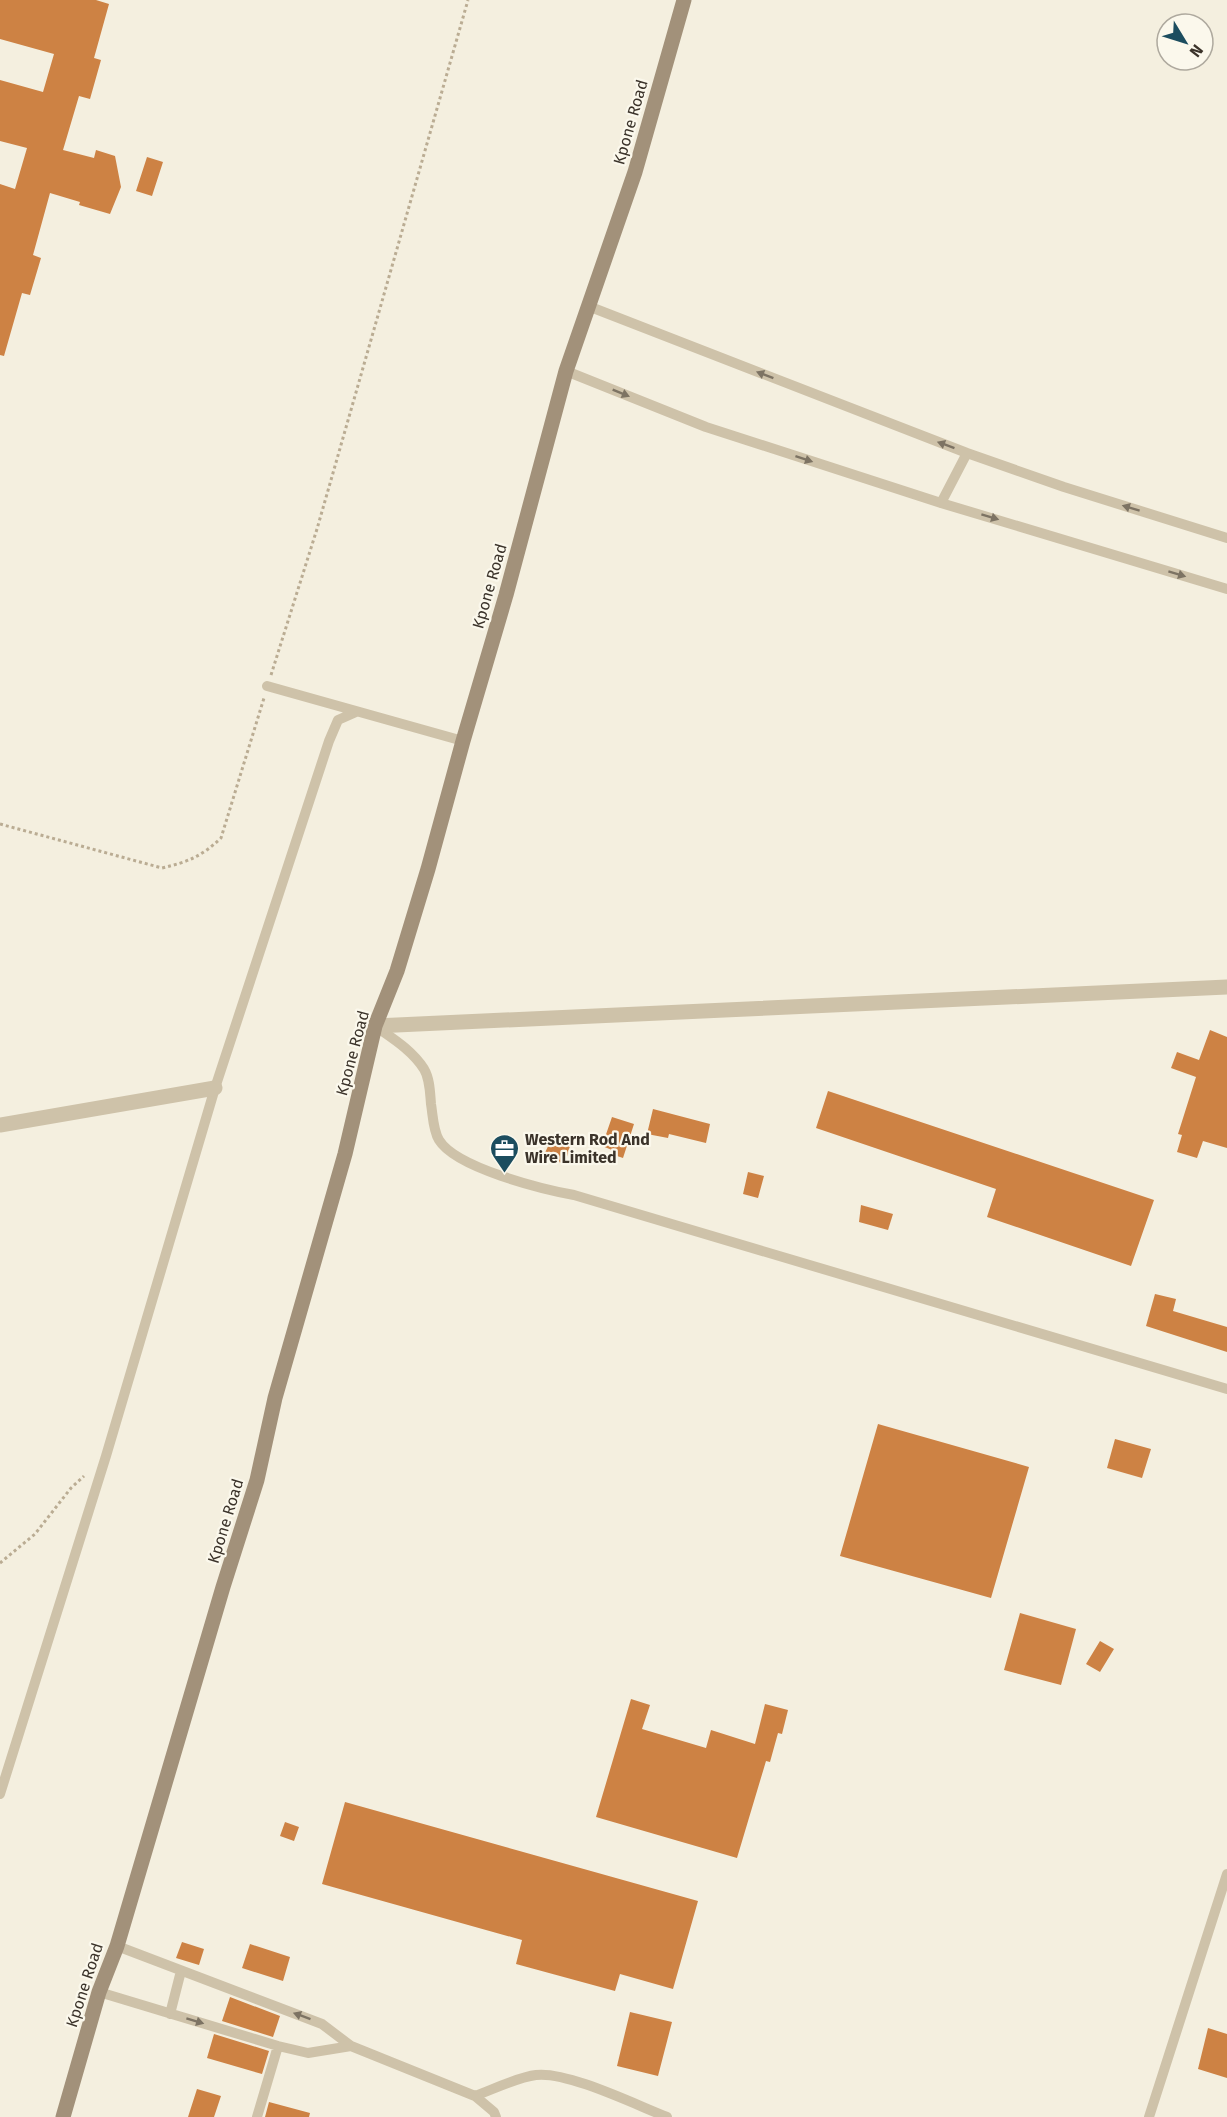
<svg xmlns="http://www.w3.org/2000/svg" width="1227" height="2117" viewBox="0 0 1227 2117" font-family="'Fira Sans',sans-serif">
	<rect width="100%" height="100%" fill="#f4efdf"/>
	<path fill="#cd8244" d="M0,0H96L109,4L94,58L101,60L90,99L79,96L63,150L94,158L96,150L115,156L121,187L110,214L79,205L80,202L50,193L33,255L41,258L30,295L22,293L4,356L0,355V184L15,189L27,148L0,141V80L43,92L54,54L0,39Z
		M147,157L163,162L152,196L136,191Z
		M1210,1030L1227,1037V1148L1203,1141L1197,1158L1177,1152L1182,1135L1178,1134L1196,1077L1171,1068L1177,1052L1199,1060Z
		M828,1091L1154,1200L1131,1266L987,1217L996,1189L816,1128Z
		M653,1109L710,1124L706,1143L669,1134L668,1138L647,1134Z
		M612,1117L634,1124L623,1158L611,1154L612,1150L602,1146Z
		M551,1140L570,1146L565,1164L543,1157Z
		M748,1172L764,1176L758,1198L743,1194Z
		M861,1205L893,1214L888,1230L859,1222Z
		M1155,1294L1176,1299L1173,1311L1227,1327V1352L1146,1326Z
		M878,1424L1029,1467L991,1598L840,1556Z
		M1115,1439L1151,1449L1142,1478L1107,1468Z
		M1020,1613L1076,1629L1061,1685L1004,1670Z
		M1100,1641L1114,1649L1100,1672L1086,1664Z
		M631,1699L650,1705L642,1729L706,1748L711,1730L755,1744L765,1704L788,1710L782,1734L778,1733L770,1762L766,1761L737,1858L596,1817Z
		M345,1802L698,1901L673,1989L620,1974L615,1991L516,1964L522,1940L322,1884Z
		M285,1822L299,1827L294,1841L280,1836Z
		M182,1942L204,1949L199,1965L176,1958Z
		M250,1944L290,1957L283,1981L242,1968Z
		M230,1997L280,2016L273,2037L222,2021Z
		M630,2012L672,2022L658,2076L617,2066Z
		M1208,2028L1227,2034V2078L1198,2069Z
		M214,2034L269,2051L262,2074L207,2058Z
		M197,2089L221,2096L214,2117H188Z
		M269,2102L310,2113L309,2117H265Z"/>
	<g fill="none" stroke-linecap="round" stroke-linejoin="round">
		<path stroke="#baac93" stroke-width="3" stroke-dasharray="3 3" stroke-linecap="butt" d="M271,675L317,529L468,0
			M0,824L162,868C188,862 202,856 221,838L264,698
			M0,1563L35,1534L71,1488L84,1476"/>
		<path stroke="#cec2a9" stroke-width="10" d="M588,306L967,453L1064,487L1227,538
			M566,371L706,427L941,503L1227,589
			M941,503L967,453
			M267,686L463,741
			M375,1026C392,1038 412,1050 424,1069C430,1079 430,1093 431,1104C433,1116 433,1130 439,1140C456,1168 542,1189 574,1195L1227,1389
			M0,1794L106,1456L215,1088L329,741L338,720L356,712
			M117,1946L322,2024L351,2046L475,2096L494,2112L496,2117
			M99,1992L278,2046L308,2053L351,2046
			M170,2014L181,1971
			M475,2096C494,2089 518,2077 536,2075C567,2071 636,2105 667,2117
			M257,2117L278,2046
			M1149,2117L1227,1874"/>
		<path stroke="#cec2a9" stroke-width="15" d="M375,1026L1227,987
			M0,1125L215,1088"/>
		<path stroke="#a2917a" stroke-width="15" d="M63,2117L99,1992L117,1946L223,1587L257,1480L275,1398L345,1154L375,1026L397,971L428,869L463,741L506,595L566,371L635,172L684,0"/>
	</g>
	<defs><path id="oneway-solid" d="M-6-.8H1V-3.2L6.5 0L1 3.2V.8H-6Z" transform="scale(1.5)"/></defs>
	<g fill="#7d7363">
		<use href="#oneway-solid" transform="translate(765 375) rotate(-159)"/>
		<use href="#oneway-solid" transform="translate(621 393) rotate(22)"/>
		<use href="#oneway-solid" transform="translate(946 445) rotate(-160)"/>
		<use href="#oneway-solid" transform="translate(804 459) rotate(18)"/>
		<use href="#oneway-solid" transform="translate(1131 508) rotate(-163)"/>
		<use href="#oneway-solid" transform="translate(990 517) rotate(17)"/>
		<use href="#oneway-solid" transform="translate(1177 574) rotate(17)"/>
		<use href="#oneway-solid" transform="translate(302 2016) rotate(-160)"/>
		<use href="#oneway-solid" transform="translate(195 2021) rotate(17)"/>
	</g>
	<defs>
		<symbol id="office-pin" viewBox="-11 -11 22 30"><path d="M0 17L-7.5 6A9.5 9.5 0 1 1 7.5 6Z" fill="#1c4d5f" stroke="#fbf8ec"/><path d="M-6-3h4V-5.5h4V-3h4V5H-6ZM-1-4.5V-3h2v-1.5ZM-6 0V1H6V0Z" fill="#fff"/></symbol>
	</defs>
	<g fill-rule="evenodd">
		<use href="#office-pin" x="488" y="1132" width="33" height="45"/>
	</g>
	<g text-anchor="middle" stroke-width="4.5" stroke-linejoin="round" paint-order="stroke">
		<g font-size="16" fill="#3b332a" stroke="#fbf8ec">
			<text transform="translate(630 122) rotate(-74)" y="6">Kpone Road</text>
			<text transform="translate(489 586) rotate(-74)" y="6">Kpone Road</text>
			<text transform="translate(352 1053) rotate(-75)" y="6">Kpone Road</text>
			<text transform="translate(225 1521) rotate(-73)" y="6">Kpone Road</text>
			<text transform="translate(84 1985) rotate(-72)" y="6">Kpone Road</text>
		</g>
		<g font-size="16" font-weight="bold" fill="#3b332a" stroke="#fbf8ec" text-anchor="start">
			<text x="525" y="1145">Western Rod And<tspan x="525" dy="18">Wire Limited</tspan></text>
		</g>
	</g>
	<g transform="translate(1185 42) rotate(128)"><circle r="28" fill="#fbf8ec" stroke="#aea99e" stroke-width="1.5"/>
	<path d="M0-4.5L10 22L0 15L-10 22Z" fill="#1c4d5f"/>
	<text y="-9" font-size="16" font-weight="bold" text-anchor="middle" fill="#3b332a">N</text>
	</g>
</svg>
